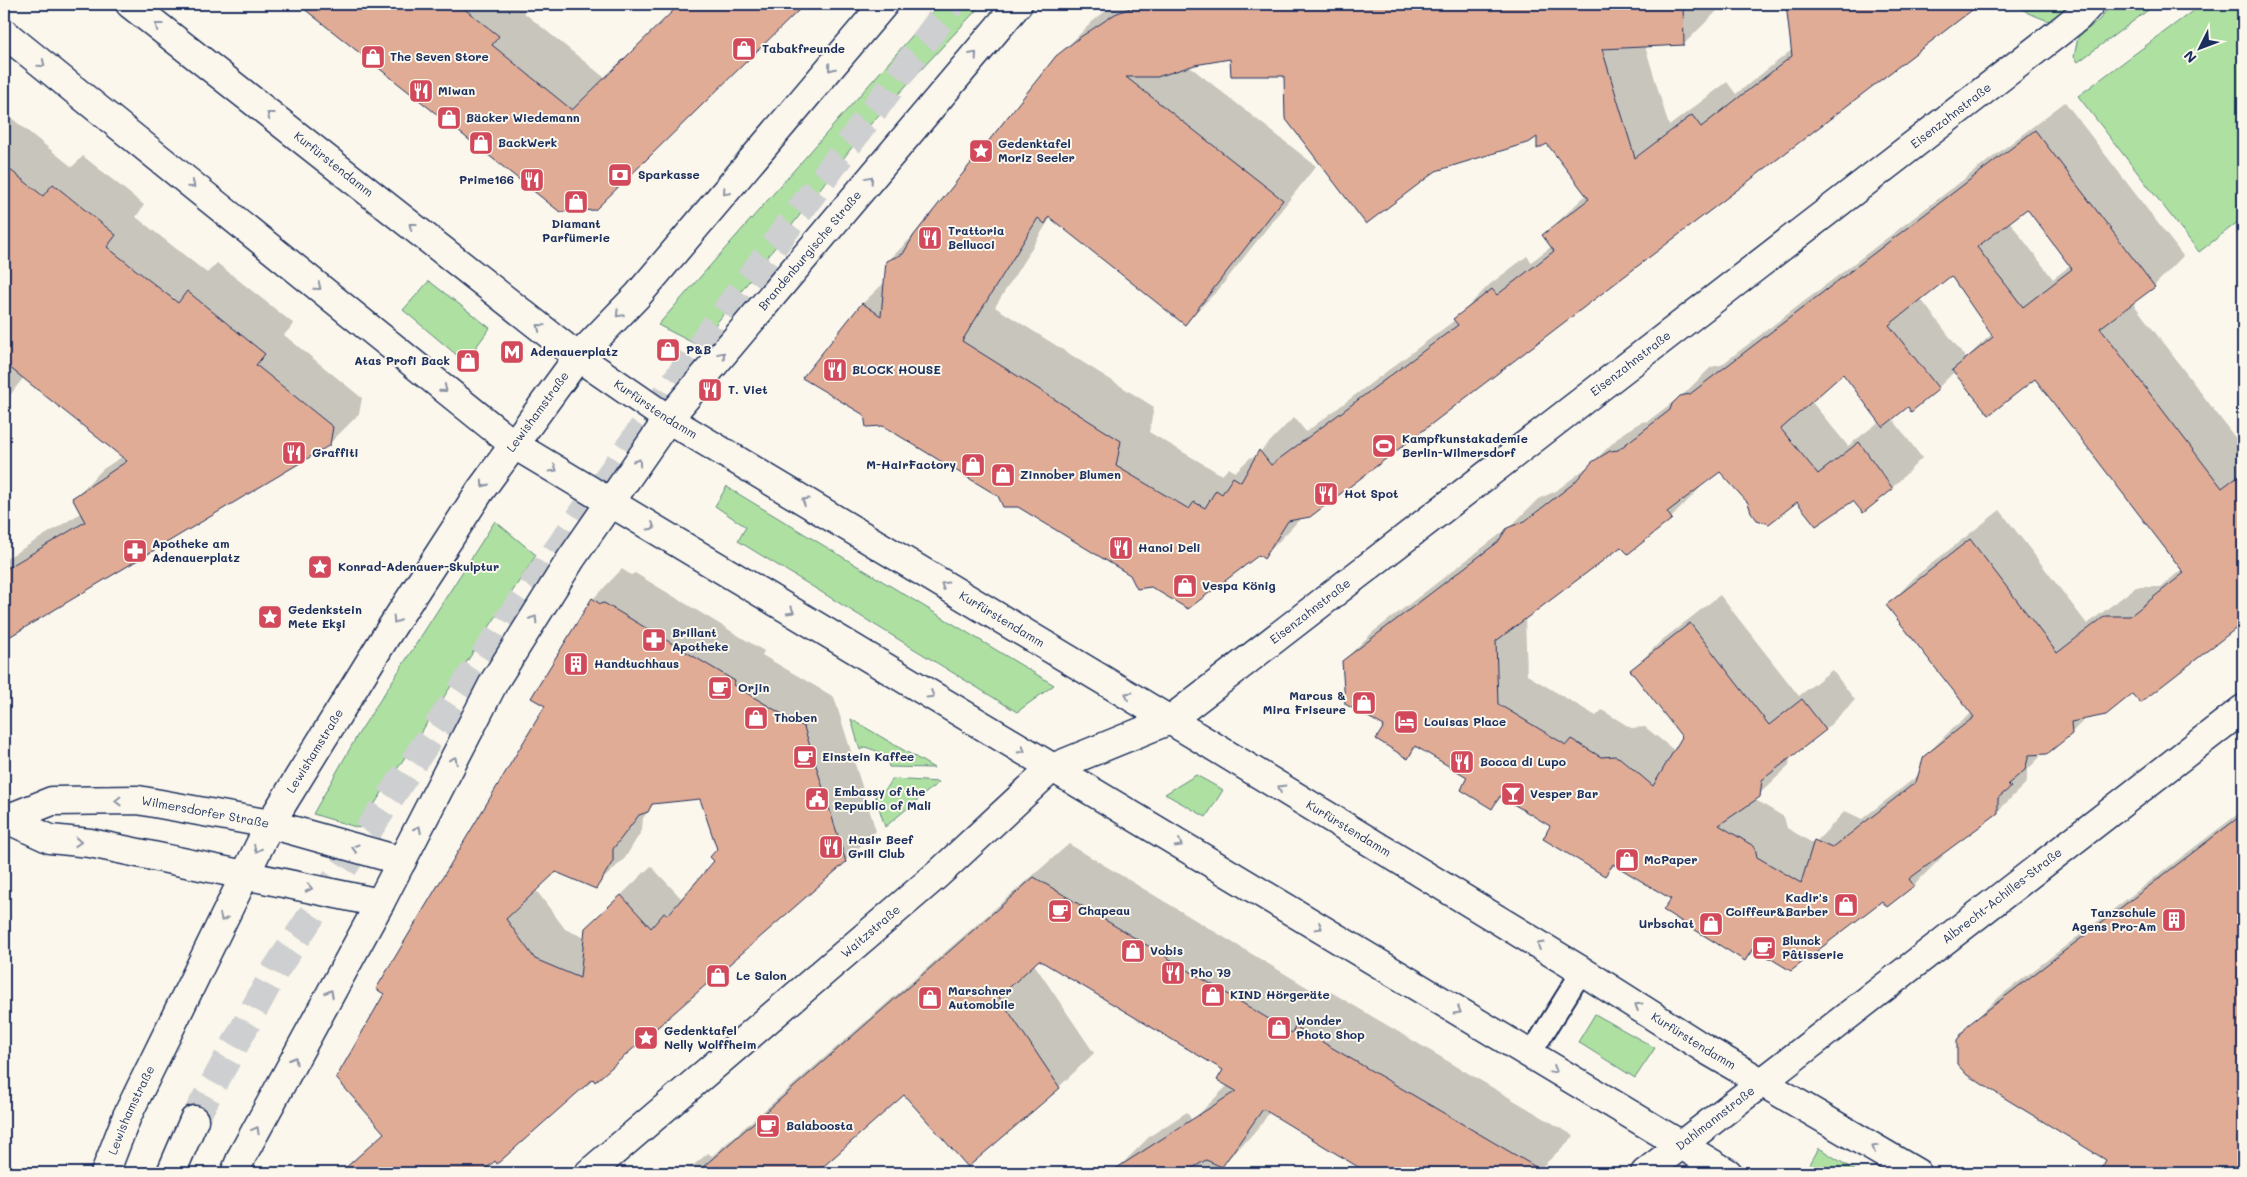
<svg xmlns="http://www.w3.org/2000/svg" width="2247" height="1177" viewBox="0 0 2247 1177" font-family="Mali,sans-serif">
	<rect width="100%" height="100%" fill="#fbf7ec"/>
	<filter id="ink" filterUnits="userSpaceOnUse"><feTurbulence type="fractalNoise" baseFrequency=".02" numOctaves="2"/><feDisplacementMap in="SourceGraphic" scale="10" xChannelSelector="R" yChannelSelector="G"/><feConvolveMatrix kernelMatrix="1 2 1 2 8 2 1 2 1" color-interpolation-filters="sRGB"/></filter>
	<g filter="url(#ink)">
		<path fill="#ade0a1" stroke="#648880" d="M940,4H982L866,129L699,346L658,325Z
			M2016,4H2068L2051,22L2028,13Z
			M2111,4L2155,5L2078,62L2074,57L2078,37L2100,19Z
			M2202,4H2243V218L2199,252L2078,96Z
			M429,281L490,328L465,362L403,310Z
			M727,486V487L1054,685L1017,712L738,541L746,527L715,506Z
			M495,521L536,555L359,828L313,814L357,736Z
			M851,719L934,768L889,767C887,753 877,751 865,747L860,750Z
			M1196,775L1223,790L1206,817L1165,794Z
			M892,779L939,782L885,827L875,795C884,792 888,788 892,779Z
			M1595,1014L1655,1048L1635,1078L1578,1042Z
			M1819,1148L1859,1173H1805Z"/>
		<path fill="#0003" fill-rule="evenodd" d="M300,4H530L523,12L605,78L681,4H803L595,209L560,211Z
			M1114,4H1978L1310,515L1302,517L1264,557L1258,554L1131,574L883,425L862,304L886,281L888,261L922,227L1057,57L1092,22ZM1788,9L1793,49L1736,94L1727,82L1669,126L1645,46L1684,44L1717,11ZM1231,57L1285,75L1538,135L1548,143L1587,194L1544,235L1552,246L1531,262L1527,256L1489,285L1455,320L1306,432L1294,417L1254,458L1251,457L1235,472L1229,468L1222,475L1149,432L1154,407L995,307L1051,217L1185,323L1219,289L1316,166L1189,66Z
			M2065,102L2183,256L2154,286L2132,302L2243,448V621L2140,701L2133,692L2086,718L2071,733L2040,753L2038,755L2040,757L2027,770V782L1997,812L1941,854L1943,856L1914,885L1887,906L1883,899L1756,949L1745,960L1673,898L1616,864L1605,875L1552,826L1503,796L1492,807L1469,777L1418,746L1407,757L1343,661L1373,632L1512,525L1538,499L1556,491L1591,464L1623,433L1641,422L1648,421L1686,392L1711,367L1721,365ZM2027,208L2071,265L2053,279L2009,221ZM1951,274L1992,334L1966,358L1920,298ZM1955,371L2035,377L2182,569L2161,587H2136L2087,624L2000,510L1917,575L1888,605L1972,713L1955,726L1925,756L1920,774L1862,819L1845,811L1814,844L1787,828L1784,817L1754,799L1789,766L1790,757L1826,729L1855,700L1832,670L1799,696L1720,595L1662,640L1632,670L1684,737L1675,751L1645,727L1631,728L1602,710L1596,716L1527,675L1525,618L1622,546L1671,518L1700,488L1699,486L1720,470L1749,502L1853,499L1863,511L1892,488L1922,458L1892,418L1908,405L1938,388ZM1843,372L1880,421L1848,446L1811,401Z
			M4,112L72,167L83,156L144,205L136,217L207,273L217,263L294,324L284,335L362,398L359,414L329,444L4,639V560L81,513L73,499L103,469L123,456L24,377L4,403Z
			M622,569L631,575L635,573L764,651L762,655L834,697L876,831L845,861L479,1173H339L385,1132L547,706L593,599ZM701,798L718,849L715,861L681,898L651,866L586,929L585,938L565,929L536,890L556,871L595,887L625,858L642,830L643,818L655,802Z
			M2243,810V1158L2224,1173H2100L2108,1159L1969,1026L1995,1000Z
			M1069,844L1325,998L1331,992L1574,1136L1536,1173H1371L1270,1111L1259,1128L1225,1162L1197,1129L1225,1173H1118L1116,1170L1150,1136L1187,1112L1192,1121L1228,1085L1224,1070L1039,959L1034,964L1094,1053L1059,1087L904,1093L813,1173H679L695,1164L708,1153L712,1156Z"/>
		<path fill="#e1ac96" stroke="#1b2f5e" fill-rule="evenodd" d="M298,4H458L499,36L492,45L572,110L680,4H805L595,210L560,212Z
			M1140,4H1683L1684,45L1602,49L1635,158L1692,115L1701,127L1792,56L1786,4H1980L1310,517L1288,521L1264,559L1259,555L1188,609L1151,587L1137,589L1130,575L1018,507H1003L998,496L883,426L866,427L864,415L802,378L862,303L881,316L886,261L903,254L914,235L1056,56L1079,38L1115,14ZM1230,59L1231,76H1284L1285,118L1366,224L1436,171L1530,142L1537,137V149L1547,144L1589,199L1542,235L1554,251L1497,295L1492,289L1453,319L1458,325L1271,465L1259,450L1241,482L1233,477L1222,494L1216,490L1205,508L1194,502L1189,509L1116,466L1121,441L962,341L1038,218L1045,224L1049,217L1185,325L1283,200L1126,77H1157L1195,65Z
			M2035,130L2155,287L2100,328L2222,488L2243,472V623L2140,703L2132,694L2106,715L2071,722L2072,734L2047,754L2029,755L2025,770L2008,784L2011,787L1998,798V813L1909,879L1914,886L1887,907L1882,901L1791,971L1753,948L1745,961L1663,910L1671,899L1613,864L1605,876L1543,839L1550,826L1500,796L1492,809L1461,790L1467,777L1415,746L1408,759L1376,739L1384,726L1345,704L1342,661L1498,542L1507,528L1525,521L1574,483L1592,462L1610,451L1618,450L1670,410L1672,404L1680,396L1690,394ZM2027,209L2072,269L2023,307L1977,247ZM1951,276L1993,337L1952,370L1989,415L2035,379L2184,573L2130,616H2105L2057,653L1970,539L1886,605L1974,717L1924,756L1916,782L1832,848L1814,840L1801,883L1757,857L1755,847L1719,825L1760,797L1762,780L1826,730L1802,699L1769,725L1690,623L1630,670L1682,737L1653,786L1620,758L1615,756L1601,757L1571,739L1566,745L1498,704L1496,641L1621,547L1628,554L1672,519L1667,512L1720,472L1748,503L1751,512L1757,520L1769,524L1797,502L1816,526L1853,501L1863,513L1893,489L1859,442L1818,474L1781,429L1843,374L1883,427L1908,407L1911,412L1939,389L1889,325Z
			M4,165L43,196L53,184L116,235L107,247L178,303L187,291L265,354L256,365L333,427L330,445L4,640V570L85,522L72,498L127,461L4,363Z
			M592,598L600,604L604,603L735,681L733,685L804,727L846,862L595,1082L593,1079L497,1164L495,1161L481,1173H340L384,1133L336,1078L384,994L376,989L545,706L531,698ZM700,799L717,849L710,857L714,861L668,915L664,913L651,928L621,895L585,928L580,978L535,959L506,919L556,872L596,889L613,861V849L639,815L648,812L652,804Z
			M2243,814V1160L2226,1173H2099L2106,1160L1967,1075L1957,1064V1040L1968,1025Z
			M1034,877L1292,1033L1295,1026L1546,1173H1368L1263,1109L1222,1167L1206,1160L1184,1173H1109L1236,1091L1217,1080L1223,1070L1039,960L999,997L1060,1088L968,1167L904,1095L816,1173H696Z"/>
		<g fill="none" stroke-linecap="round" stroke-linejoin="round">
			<path stroke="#cecfd0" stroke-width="28" stroke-dasharray="28 14" stroke-linecap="butt" d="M194,1120L276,969L511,616L708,335L952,4"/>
			<defs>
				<path id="lane" d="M1530,1055L1582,971"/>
				<g id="street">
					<path id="s1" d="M4,820L52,801L138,800L270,824L402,861"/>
					<path d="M9,820L50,839L90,843L380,903"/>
					<path id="s2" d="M589,1173L938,874L1052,768L1170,720L2058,33L2078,17L2090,4"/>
					<path id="s3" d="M1645,1173L2243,709"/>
				</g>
				<g id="secondary">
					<path id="s4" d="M130,4L578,357L668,419L1208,743L1582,971L1705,1049L1917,1173"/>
					<path d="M4,33L513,444L1728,1173"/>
					<path id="s5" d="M105,1173L127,1116L270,824L386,636L480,491L578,357L638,295L884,4"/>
					<path d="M171,1173L194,1120"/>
					<path id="s6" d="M235,1173L242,1156L380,903L494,682L571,559L668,419L1018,4"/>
				</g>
			</defs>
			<use href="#lane" stroke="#1b2f5e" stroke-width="24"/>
			<use href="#street" stroke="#1b2f5e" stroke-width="31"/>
			<use href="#secondary" stroke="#1b2f5e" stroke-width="31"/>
			<use href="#lane" stroke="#fbf7ec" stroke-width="20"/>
			<use href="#street" stroke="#fbf7ec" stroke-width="28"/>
			<use href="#secondary" stroke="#fbf7ec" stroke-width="28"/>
		</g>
		<defs><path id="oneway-chevron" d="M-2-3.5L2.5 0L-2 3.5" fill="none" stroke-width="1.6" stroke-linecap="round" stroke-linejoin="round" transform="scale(1.25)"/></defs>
		<g stroke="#8b93a5">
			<use href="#oneway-chevron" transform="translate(158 26) rotate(-142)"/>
			<use href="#oneway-chevron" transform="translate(974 55) rotate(-49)"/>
			<use href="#oneway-chevron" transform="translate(42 64) rotate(39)"/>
			<use href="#oneway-chevron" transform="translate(831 68) rotate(129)"/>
			<use href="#oneway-chevron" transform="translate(270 115) rotate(-142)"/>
			<use href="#oneway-chevron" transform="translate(870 179) rotate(-50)"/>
			<use href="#oneway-chevron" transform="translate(192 185) rotate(39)"/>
			<use href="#oneway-chevron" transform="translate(726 192) rotate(131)"/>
			<use href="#oneway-chevron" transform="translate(412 226) rotate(-142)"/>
			<use href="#oneway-chevron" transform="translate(318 287) rotate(39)"/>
			<use href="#oneway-chevron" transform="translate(619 314) rotate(134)"/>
			<use href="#oneway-chevron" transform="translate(540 327) rotate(-141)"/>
			<use href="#oneway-chevron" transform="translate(722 355) rotate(-50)"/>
			<use href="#oneway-chevron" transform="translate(444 389) rotate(39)"/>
			<use href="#oneway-chevron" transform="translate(638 462) rotate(-55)"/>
			<use href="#oneway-chevron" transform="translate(554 469) rotate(31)"/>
			<use href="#oneway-chevron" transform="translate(484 484) rotate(125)"/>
			<use href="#oneway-chevron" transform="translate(805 501) rotate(-149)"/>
			<use href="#oneway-chevron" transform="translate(652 527) rotate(31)"/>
			<use href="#oneway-chevron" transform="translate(944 585) rotate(-149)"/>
			<use href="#oneway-chevron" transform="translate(791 611) rotate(31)"/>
			<use href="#oneway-chevron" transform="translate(534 619) rotate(-58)"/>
			<use href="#oneway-chevron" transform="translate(396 620) rotate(123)"/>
			<use href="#oneway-chevron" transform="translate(931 695) rotate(32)"/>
			<use href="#oneway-chevron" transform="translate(1128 695) rotate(-149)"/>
			<use href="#oneway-chevron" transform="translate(1022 750) rotate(31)"/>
			<use href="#oneway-chevron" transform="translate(454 760) rotate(-63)"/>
			<use href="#oneway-chevron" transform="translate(1281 788) rotate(-149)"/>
			<use href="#oneway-chevron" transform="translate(118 801) rotate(179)"/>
			<use href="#oneway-chevron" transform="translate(418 829) rotate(-63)"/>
			<use href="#oneway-chevron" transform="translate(78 842) rotate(5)"/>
			<use href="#oneway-chevron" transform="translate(1179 844) rotate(31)"/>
			<use href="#oneway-chevron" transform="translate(355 848) rotate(-164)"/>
			<use href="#oneway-chevron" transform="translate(257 849) rotate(116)"/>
			<use href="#oneway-chevron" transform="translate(309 888) rotate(12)"/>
			<use href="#oneway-chevron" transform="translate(223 918) rotate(116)"/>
			<use href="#oneway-chevron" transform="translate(1319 927) rotate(31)"/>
			<use href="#oneway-chevron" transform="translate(1540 945) rotate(-149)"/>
			<use href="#oneway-chevron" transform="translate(330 993) rotate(-62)"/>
			<use href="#oneway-chevron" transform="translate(1638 1006) rotate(-148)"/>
			<use href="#oneway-chevron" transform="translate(1458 1011) rotate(31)"/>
			<use href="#oneway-chevron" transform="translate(294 1060) rotate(-61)"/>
			<use href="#oneway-chevron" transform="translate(1554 1070) rotate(31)"/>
			<use href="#oneway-chevron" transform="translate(256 1130) rotate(-61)"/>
			<use href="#oneway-chevron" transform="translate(1875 1148) rotate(-149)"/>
		</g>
	</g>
	<defs>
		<symbol id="shop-square" viewBox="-11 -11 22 22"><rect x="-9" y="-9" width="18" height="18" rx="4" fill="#d1495b" stroke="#fbf7ec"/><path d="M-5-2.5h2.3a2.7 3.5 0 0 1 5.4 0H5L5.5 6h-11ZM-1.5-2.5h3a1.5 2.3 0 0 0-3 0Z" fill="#fff"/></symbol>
		<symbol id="restaurant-square" viewBox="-11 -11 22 22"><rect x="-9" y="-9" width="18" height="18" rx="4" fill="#d1495b" stroke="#fbf7ec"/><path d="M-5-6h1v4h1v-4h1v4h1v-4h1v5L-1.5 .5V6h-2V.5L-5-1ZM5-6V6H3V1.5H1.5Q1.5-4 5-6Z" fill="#fff"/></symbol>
		<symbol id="sight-square" viewBox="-11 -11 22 22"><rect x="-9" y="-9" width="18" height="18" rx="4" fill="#d1495b" stroke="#fbf7ec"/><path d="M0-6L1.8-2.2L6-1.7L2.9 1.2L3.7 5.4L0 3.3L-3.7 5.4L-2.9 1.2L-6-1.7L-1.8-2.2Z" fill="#fff"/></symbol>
		<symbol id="bank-square" viewBox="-11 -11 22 22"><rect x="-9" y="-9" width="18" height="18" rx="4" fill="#d1495b" stroke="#fbf7ec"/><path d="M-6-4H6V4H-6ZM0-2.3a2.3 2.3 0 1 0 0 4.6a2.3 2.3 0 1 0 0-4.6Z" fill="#fff"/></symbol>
		<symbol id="metro-square" viewBox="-11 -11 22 22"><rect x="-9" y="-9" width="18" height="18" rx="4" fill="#d1495b" stroke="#fbf7ec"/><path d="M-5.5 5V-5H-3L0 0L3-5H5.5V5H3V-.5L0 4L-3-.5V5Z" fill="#fff"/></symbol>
		<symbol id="stadium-square" viewBox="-11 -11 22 22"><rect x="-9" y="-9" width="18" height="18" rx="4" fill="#d1495b" stroke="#fbf7ec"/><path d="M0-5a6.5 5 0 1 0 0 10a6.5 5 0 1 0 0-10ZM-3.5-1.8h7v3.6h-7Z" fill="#fff"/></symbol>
		<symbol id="pharmacy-square" viewBox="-11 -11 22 22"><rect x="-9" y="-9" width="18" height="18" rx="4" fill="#d1495b" stroke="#fbf7ec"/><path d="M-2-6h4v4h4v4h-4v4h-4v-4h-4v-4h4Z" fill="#fff"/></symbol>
		<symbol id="building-square" viewBox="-11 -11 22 22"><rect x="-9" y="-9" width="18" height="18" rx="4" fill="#d1495b" stroke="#fbf7ec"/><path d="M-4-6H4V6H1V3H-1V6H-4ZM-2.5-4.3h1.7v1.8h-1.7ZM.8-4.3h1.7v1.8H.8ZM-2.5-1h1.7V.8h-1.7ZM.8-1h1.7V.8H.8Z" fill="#fff"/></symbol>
		<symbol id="cafe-square" viewBox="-11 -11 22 22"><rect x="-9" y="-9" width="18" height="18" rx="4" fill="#d1495b" stroke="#fbf7ec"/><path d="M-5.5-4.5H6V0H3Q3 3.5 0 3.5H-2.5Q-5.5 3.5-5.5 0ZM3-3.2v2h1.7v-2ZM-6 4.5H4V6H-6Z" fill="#fff"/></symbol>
		<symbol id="hotel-square" viewBox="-11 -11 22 22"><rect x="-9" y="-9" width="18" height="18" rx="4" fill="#d1495b" stroke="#fbf7ec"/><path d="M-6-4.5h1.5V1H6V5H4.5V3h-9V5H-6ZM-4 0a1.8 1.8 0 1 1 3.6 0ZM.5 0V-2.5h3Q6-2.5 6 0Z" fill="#fff"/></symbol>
		<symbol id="bar-square" viewBox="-11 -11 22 22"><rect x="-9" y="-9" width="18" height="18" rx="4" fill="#d1495b" stroke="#fbf7ec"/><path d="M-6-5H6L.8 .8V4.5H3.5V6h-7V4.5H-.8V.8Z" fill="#fff"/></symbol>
		<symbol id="civic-square" viewBox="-11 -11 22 22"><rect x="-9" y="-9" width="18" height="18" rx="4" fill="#d1495b" stroke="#fbf7ec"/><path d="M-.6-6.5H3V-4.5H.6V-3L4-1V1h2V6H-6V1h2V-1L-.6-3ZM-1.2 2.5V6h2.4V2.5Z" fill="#fff"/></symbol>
	</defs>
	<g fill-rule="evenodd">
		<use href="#shop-square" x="730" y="35" width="28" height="28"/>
		<use href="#shop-square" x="359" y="43" width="28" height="28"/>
		<use href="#restaurant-square" x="407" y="77" width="28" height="28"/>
		<use href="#shop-square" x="435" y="104" width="28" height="28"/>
		<use href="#shop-square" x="467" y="129" width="28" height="28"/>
		<use href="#sight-square" x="967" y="137" width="28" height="28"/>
		<use href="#bank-square" x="606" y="161" width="28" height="28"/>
		<use href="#restaurant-square" x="518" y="166" width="28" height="28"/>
		<use href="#shop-square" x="562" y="188" width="28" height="28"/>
		<use href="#restaurant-square" x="916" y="224" width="28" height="28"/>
		<use href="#shop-square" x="654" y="336" width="28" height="28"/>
		<use href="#metro-square" x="498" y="338" width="28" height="28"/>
		<use href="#shop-square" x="454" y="347" width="28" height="28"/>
		<use href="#restaurant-square" x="821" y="356" width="28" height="28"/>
		<use href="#restaurant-square" x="696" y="376" width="28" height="28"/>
		<use href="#stadium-square" x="1370" y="432" width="28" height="28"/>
		<use href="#restaurant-square" x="280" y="439" width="28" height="28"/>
		<use href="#shop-square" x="959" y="451" width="28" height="28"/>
		<use href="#shop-square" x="989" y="461" width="28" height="28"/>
		<use href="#restaurant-square" x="1312" y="480" width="28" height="28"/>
		<use href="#restaurant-square" x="1107" y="534" width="28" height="28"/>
		<use href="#pharmacy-square" x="121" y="537" width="28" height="28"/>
		<use href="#sight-square" x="306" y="553" width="28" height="28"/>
		<use href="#shop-square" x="1171" y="572" width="28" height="28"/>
		<use href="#sight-square" x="256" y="603" width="28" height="28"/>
		<use href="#pharmacy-square" x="640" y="626" width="28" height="28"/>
		<use href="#building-square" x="562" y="650" width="28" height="28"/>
		<use href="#cafe-square" x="706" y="674" width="28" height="28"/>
		<use href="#shop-square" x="1350" y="689" width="28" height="28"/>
		<use href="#shop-square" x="742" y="704" width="28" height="28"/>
		<use href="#hotel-square" x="1392" y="708" width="28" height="28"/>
		<use href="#cafe-square" x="791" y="743" width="28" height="28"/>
		<use href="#restaurant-square" x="1448" y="748" width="28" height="28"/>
		<use href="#bar-square" x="1499" y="780" width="28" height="28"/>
		<use href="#civic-square" x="803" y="785" width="28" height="28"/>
		<use href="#restaurant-square" x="817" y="833" width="28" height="28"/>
		<use href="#shop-square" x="1613" y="846" width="28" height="28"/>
		<use href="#shop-square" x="1832" y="891" width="28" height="28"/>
		<use href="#cafe-square" x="1046" y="897" width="28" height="28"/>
		<use href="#building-square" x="2160" y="906" width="28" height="28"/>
		<use href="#shop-square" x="1697" y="910" width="28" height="28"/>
		<use href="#cafe-square" x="1750" y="934" width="28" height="28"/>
		<use href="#shop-square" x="1119" y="937" width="28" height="28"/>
		<use href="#restaurant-square" x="1159" y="959" width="28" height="28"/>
		<use href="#shop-square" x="704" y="962" width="28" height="28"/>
		<use href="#shop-square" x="1199" y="981" width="28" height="28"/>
		<use href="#shop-square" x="916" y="984" width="28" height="28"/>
		<use href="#shop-square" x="1265" y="1014" width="28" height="28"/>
		<use href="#sight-square" x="632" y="1024" width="28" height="28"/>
		<use href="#cafe-square" x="754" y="1112" width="28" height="28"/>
	</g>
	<g text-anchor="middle" stroke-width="4" stroke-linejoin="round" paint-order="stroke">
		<g font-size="12" font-weight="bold" fill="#1b2f5e" stroke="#fbf7ec" text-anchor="start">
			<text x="762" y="53">Tabakfreunde</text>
			<text x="390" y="61">The Seven Store</text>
			<text x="438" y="95">Miwan</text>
			<text x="466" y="122">Bäcker Wiedemann</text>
			<text x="498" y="147">BackWerk</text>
			<text x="998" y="148">Gedenktafel<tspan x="998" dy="14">Moriz Seeler</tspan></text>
			<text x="638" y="179">Sparkasse</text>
			<text x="514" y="184" text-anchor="end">Prime166</text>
			<text x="576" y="228" text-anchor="middle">Diamant<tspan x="576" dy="14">Parfümerie</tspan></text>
			<text x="948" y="235">Trattoria<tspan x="948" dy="14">Bellucci</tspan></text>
			<text x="686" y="354">P&amp;B</text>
			<text x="530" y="356">Adenauerplatz</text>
			<text x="450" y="365" text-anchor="end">Atas Profi Back</text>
			<text x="852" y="374">BLOCK HOUSE</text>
			<text x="728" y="394">T. Viet</text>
			<text x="1402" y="443">Kampfkunstakademie<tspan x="1402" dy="14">Berlin-Wilmersdorf</tspan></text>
			<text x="312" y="457">Graffiti</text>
			<text x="956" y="469" text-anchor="end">M-HairFactory</text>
			<text x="1020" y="479">Zinnober Blumen</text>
			<text x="1344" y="498">Hot Spot</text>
			<text x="152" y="548">Apotheke am<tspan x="152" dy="14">Adenauerplatz</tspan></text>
			<text x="1138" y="552">Hanoi Deli</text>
			<text x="338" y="571">Konrad-Adenauer-Skulptur</text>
			<text x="1202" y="590">Vespa König</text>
			<text x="288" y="614">Gedenkstein<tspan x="288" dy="14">Mete Ekşi</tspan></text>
			<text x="672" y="637">Brillant<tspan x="672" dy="14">Apotheke</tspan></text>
			<text x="594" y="668">Handtuchhaus</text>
			<text x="738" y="692">Orjin</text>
			<text x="1346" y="700" text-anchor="end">Marcus &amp;<tspan x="1346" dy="14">Mira Friseure</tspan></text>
			<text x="774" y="722">Thoben</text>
			<text x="1424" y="726">Louisas Place</text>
			<text x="822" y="761">Einstein Kaffee</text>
			<text x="1480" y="766">Bocca di Lupo</text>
			<text x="834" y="796">Embassy of the<tspan x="834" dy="14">Republic of Mali</tspan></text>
			<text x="1530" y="798">Vesper Bar</text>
			<text x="848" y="844">Hasir Beef<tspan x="848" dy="14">Grill Club</tspan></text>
			<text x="1644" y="864">McPaper</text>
			<text x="1828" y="902" text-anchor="end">Kadir's<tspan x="1828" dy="14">Coiffeur&amp;Barber</tspan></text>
			<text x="1078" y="915">Chapeau</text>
			<text x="2156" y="917" text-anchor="end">Tanzschule<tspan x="2156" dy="14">Agens Pro-Am</tspan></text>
			<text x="1694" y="928" text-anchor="end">Urbschat</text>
			<text x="1782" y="945">Blunck<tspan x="1782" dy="14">Pâtisserie</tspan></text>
			<text x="1150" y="955">Vobis</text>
			<text x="1190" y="977">Pho 79</text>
			<text x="736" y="980">Le Salon</text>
			<text x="948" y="995">Marschner<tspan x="948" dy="14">Automobile</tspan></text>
			<text x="1230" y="999">KIND Hörgeräte</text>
			<text x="1296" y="1025">Wonder<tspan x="1296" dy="14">Photo Shop</tspan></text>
			<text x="664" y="1035">Gedenktafel<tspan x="664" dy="14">Nelly Wolffheim</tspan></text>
			<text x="786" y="1130">Balaboosta</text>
		</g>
		<g font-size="12" fill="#1b2f5e" stroke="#fbf7ec">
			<text dy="4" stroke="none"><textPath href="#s2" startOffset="1730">Eisenzahnstraße</textPath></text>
			<text dy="4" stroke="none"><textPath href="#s4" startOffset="259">Kurfürstendamm</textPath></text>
			<text dy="4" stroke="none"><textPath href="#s6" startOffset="1091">Brandenburgische Straße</textPath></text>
			<text dy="4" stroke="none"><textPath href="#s2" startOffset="1325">Eisenzahnstraße</textPath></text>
			<text dy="4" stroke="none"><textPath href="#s4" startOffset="664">Kurfürstendamm</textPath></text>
			<text dy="4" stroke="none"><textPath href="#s5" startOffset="878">Lewishamstraße</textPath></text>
			<text dy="4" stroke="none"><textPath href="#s2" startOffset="920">Eisenzahnstraße</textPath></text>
			<text dy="4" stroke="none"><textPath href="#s4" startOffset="1069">Kurfürstendamm</textPath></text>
			<text dy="4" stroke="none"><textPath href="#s5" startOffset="472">Lewishamstraße</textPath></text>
			<text dy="4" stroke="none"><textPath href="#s1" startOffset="206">Wilmersdorfer Straße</textPath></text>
			<text dy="4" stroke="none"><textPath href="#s4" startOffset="1474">Kurfürstendamm</textPath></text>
			<text dy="4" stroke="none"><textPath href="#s3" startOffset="452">Albrecht-Achilles-Straße</textPath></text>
			<text dy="4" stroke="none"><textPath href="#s2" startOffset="371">Waitzstraße</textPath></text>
			<text dy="4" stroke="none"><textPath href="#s4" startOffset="1879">Kurfürstendamm</textPath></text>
			<text dy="4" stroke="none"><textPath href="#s5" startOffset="68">Lewishamstraße</textPath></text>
			<text dy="4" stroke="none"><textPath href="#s3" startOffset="89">Dahlmannstraße</textPath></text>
		</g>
	</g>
	<rect width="2247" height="1177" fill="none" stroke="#fbf7ec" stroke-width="20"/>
	<rect x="10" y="10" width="2227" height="1157" fill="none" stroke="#1b2f5e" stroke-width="2" filter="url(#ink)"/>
	<g transform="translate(2200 48) rotate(228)" stroke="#fbf7ec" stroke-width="4" paint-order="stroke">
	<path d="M0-4L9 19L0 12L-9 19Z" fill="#1b2f5e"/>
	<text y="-8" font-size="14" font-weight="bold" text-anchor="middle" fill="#1b2f5e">N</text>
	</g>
</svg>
